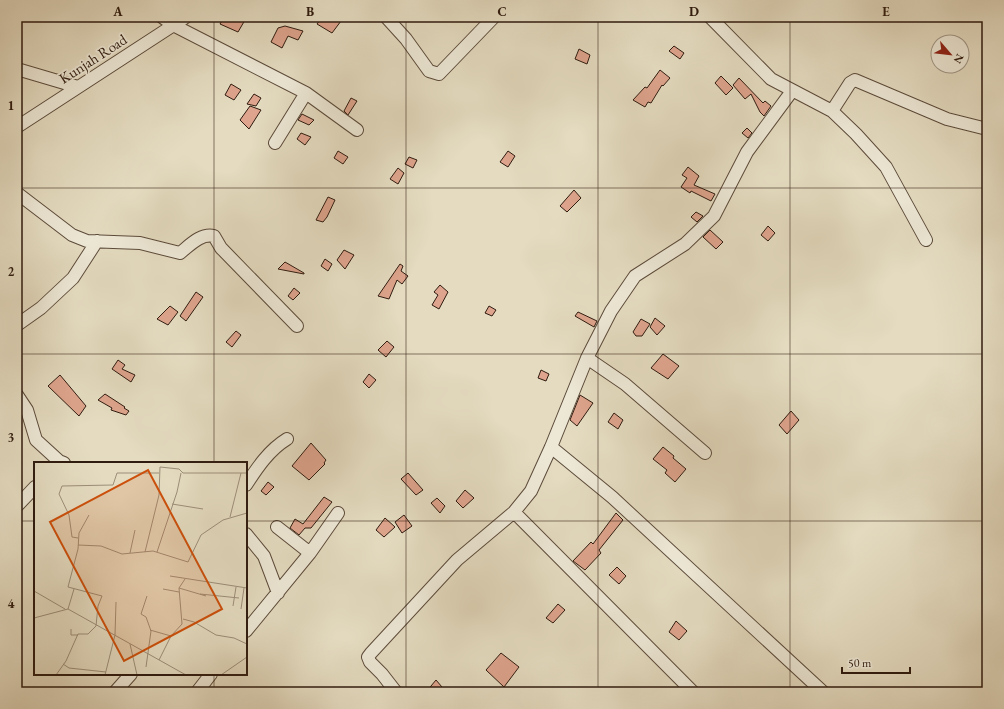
<svg xmlns="http://www.w3.org/2000/svg" width="1004" height="709" viewBox="0 0 1004 709" font-family="'EB Garamond',serif">
	<rect width="100%" height="100%" fill="#e4dbc0"/>
	<filter id="stains"><feTurbulence type="fractalNoise" baseFrequency=".005" numOctaves="4"/><feColorMatrix values="0 0 0 0 .2 0 0 0 0 .09 0 0 0 0 .02 0 0 0 .5 -.17"/></filter>
	<radialGradient id="worn" r=".72"><stop offset=".6" stop-color="#630" stop-opacity="0"/><stop offset="1" stop-color="#630" stop-opacity=".3"/></radialGradient>
	<path fill="#dea48d" stroke="#2f1b0f" d="M224,17H239L245,20L238,32L220,24Z
		M322,17H344L332,33L317,24Z
		M285,26L303,31L298,40L288,36L282,48L271,42L278,28Z
		M674,46L684,53L680,59L669,51Z
		M579,49L590,55L587,64L575,59Z
		M660,70L670,78L663,86L662,85L651,103L648,102L645,107L633,100L645,87L647,88Z
		M721,76L733,88L726,95L715,83Z
		M739,78L763,103L765,101L771,106L764,116L760,112L751,94L745,99L733,85Z
		M231,84L241,90L234,100L225,95Z
		M254,94L261,98L256,106L247,104Z
		M351,98L357,101L348,115L344,111Z
		M250,106L261,110L249,129L240,120Z
		M302,114L314,120L309,125L298,120Z
		M747,128L752,133L748,138L742,133Z
		M301,133L311,137L305,145L297,139Z
		M338,151L348,157L343,164L334,158Z
		M508,151L515,156L508,167L500,162Z
		M409,157L417,160L413,168L405,164Z
		M688,167L699,176L694,185L715,194L711,201L691,191L690,193L681,187L687,178L682,175Z
		M398,168L404,173L398,184L390,179Z
		M574,190L581,198L567,212L560,206Z
		M328,197L335,200L327,217L323,222L316,220Z
		M696,212L703,216L697,222L691,217Z
		M768,226L775,233L768,241L761,235Z
		M710,230L723,242L716,249L703,237Z
		M344,250L354,255L345,269L337,260Z
		M325,259L332,264L328,271L321,266Z
		M285,262L304,273V274L278,269Z
		M400,264L403,266L401,271L408,276L402,284L397,280L389,299L378,296Z
		M440,285L448,292L439,309L432,305L438,295L434,292Z
		M294,288L300,293L293,300L288,296Z
		M196,292L203,297L186,321L180,316Z
		M170,306L178,312L168,325L157,319Z
		M489,306L496,310L492,316L485,313Z
		M578,312L597,321L594,327L575,316Z
		M655,318L665,326L657,335L650,327Z
		M641,319L650,324L642,336H636L633,332Z
		M236,331L241,335L232,347L226,342Z
		M387,341L394,347L386,357L378,350Z
		M663,354L679,366L668,379L651,368Z
		M118,360L125,365L122,369L135,375L131,382L112,369Z
		M541,370L549,374L546,381L538,378Z
		M369,374L376,380L369,388L363,382Z
		M60,375L86,406L79,416L48,386Z
		M105,394L125,407L124,408L129,411L126,415L111,410L112,408L98,400Z
		M580,395L593,403L577,426L570,420Z
		M791,411L799,420L787,434L779,425Z
		M614,413L623,420L618,429L608,422Z
		M311,443L326,460L324,463L325,464L309,480L292,466Z
		M663,447L674,456L673,458L686,469L675,482L665,473L667,470L653,459Z
		M408,473L423,490L416,495L401,479Z
		M268,482L274,487L266,495L261,491Z
		M465,490L474,498L463,508L456,501Z
		M324,497L332,502L311,528H305L299,535L290,528L295,519L303,524Z
		M437,498L445,506L440,513L431,503Z
		M616,513L623,520L599,550L601,553L585,570L573,561L591,542L593,544Z
		M404,515L412,526L402,533L395,522Z
		M385,518L395,527L384,537L376,530Z
		M617,567L626,576L619,584L609,575Z
		M558,604L565,610L553,623L546,618Z
		M676,621L687,631L679,640L669,632Z
		M501,653L519,667L504,687L486,670Z
		M436,680L442,687L438,692H426Z"/>
	<g fill="none" stroke-linecap="round" stroke-linejoin="round">
		<defs>
			<path id="minor" d="M162,17L173,25L306,93L357,130
				M386,17L406,39L429,71L439,74L494,17
				M710,17L771,79L832,111L856,134L886,167L926,240
				M17,69L78,87
				M832,111L850,83L855,80L947,119L987,129
				M17,127L186,17
				M275,143L306,93
				M17,193L72,235L87,241L140,243L180,253C190,245 201,233 214,236L221,248L297,326
				M17,325L41,308L73,278L97,241
				M587,358L625,384L705,453
				M17,395L27,410L36,440L59,461L64,463
				M551,447L612,497L823,692
				M246,485C257,468 269,450 287,439
				M17,506L35,487
				M514,512L693,692
				M277,527L310,553
				M246,534L264,556L278,593
				M246,631L310,553L338,513
				M115,692L131,674
				M197,692L211,674
				M396,692L382,674L370,662L368,657L371,653L457,560L514,512L531,491L551,447L587,358L611,311L635,276L685,244L714,216L747,152L792,91"/>
		</defs>
		<use href="#minor" stroke="#5c4b3b" stroke-width="14"/>
		<use href="#minor" stroke="#ede8d6" stroke-width="12"/>
	</g>
	<path fill="none" stroke="#2f1b0f" stroke-width="1" stroke-opacity="0.55" d="M214,17V463M406,17V692M598,17V692M790,17V692M17,188H987M17,354H987M17,521H35M246,521H987M214,674V692"/>
	<g text-anchor="middle" stroke-width="3.5" stroke-linejoin="round" paint-order="stroke">
		<g font-size="15" fill="#2f1b0f" stroke="#ede8d6">
			<text transform="translate(93 59) rotate(-33)" y="5">Kunjah Road</text>
		</g>
	</g>
	<g transform="translate(34 462)">
		<rect width="213" height="213" fill="#e4dbc0"/>
		<path fill="none" stroke="#9c8e79" stroke-width="1" d="M138,42L169,47M196,55L207,11M44,76L38,75L35,53L25,32L28,24L79,23L83,11H125M44,83L67,84L88,92L119,89L154,100L167,73L189,58L213,51M111,90L125,33L126,5L145,7L149,11H213M123,90L143,30L147,11M96,91L101,68M136,114L213,126M145,126L172,134M129,127L145,130M0,129L31,147M166,132L205,136M199,144L202,125M34,147L40,127M207,147L210,126M0,156L34,147L152,213M149,157L160,160L182,173L200,176L213,182M37,167V173H44M116,168L137,174M96,182L103,213M125,198L137,174L148,162L145,126L151,117M29,202L35,206L72,210M112,205L117,169L112,155L107,152L113,134M22,213L32,199L44,172H54L62,164L64,144L68,134L34,125L44,87L45,71L55,53M71,213L81,173L82,140M187,213L213,195"/>
		<path fill="#cc500c" fill-opacity="0.15" stroke="#cc500c" stroke-width="2" d="M114,8L188,147L90,199L16,60Z"/>
		<rect width="213" height="213" fill="none" stroke="#2f1b0f" stroke-width="2"/>
	</g>
	<rect width="1004" height="709" fill="none" stroke="#e4dbc0" stroke-width="44"/>
	<g transform="translate(950 54) rotate(118)"><circle r="19" fill="#ede8d6" stroke="#a19686"/>
	<path d="M0-3L7 15L0 10L-7 15Z" fill="#8f2418"/>
	<text y="-6" font-size="11" font-weight="bold" text-anchor="middle" fill="#2f1b0f">N</text>
	</g>
	<path d="M842 667v6h68v-6" fill="none" stroke="#2f1b0f" stroke-width="2"/>
	<text x="848" y="667" font-size="12" fill="#2f1b0f" stroke="#ede8d6" stroke-width="3" paint-order="stroke">50 m</text>
	<rect x="22" y="22" width="960" height="665" fill="none" stroke="#2f1b0f" stroke-width="1.5"/>
	<g font-size="13" text-anchor="middle" font-weight="bold" fill="#2f1b0f">
		<text x="118" y="16">A</text>
		<text x="310" y="16">B</text>
		<text x="502" y="16">C</text>
		<text x="694" y="16">D</text>
		<text x="886" y="16">E</text>
		<text x="11" y="110">1</text>
		<text x="11" y="276">2</text>
		<text x="11" y="442">3</text>
		<text x="11" y="608">4</text>
	</g>
	<rect width="100%" height="100%" filter="url(#stains)"/>
	<rect width="100%" height="100%" fill="url(#worn)"/>
</svg>
